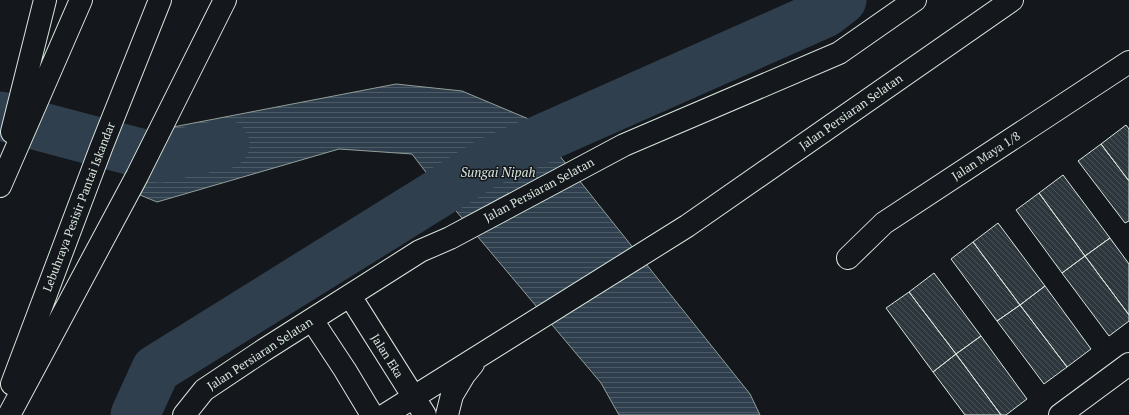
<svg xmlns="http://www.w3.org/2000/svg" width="1129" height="415" viewBox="0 0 1129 415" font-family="'PT Serif',serif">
	<defs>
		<pattern id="water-rules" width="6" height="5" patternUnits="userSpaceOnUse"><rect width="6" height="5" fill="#2f3f4d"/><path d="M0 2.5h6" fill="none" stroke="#4c5b66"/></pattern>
		<pattern id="building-back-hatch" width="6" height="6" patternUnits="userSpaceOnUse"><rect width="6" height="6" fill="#2c363c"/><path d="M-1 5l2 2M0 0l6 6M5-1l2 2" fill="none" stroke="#4a5358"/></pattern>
	</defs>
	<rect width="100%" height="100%" fill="#14181c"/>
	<path fill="url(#water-rules)" stroke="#939e99" d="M396,84L462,91L531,120L750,394L760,415H619L601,383L451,205L412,154L339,149L157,202L140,195L159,158L173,127Z"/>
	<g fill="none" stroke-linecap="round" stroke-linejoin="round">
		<path stroke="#2f3f4d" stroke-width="49" d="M0,116L159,158L225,144
			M135,415L156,369L487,163L825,13L842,0"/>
	</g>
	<path fill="url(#building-back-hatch)" stroke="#d8e6dc" d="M1126,125L1129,129V181L1101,144Z
		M1101,144L1129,181V221L1125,223L1078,161Z
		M1063,175L1110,238L1085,256L1039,193Z
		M1039,193L1085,256L1062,273L1016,210Z
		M998,223L1045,286L1020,305L973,242Z
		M1110,238L1129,264V315L1085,256Z
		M973,242L1020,305L997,321L951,259Z
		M1085,256L1129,315V321L1109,336L1062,273Z
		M934,273L981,336L956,354L909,292Z
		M1045,286L1091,349L1067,367L1020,305Z
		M909,292L956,354L933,372L886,308Z
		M1020,305L1067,367L1044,384L997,321Z
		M981,336L1027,399L1006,415H1001L956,354Z
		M956,354L1001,415H965L933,372Z"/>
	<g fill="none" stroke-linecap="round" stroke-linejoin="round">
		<defs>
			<path id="minor" d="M848,258L884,223L1129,62
				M350,296L425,415
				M312,320L345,370L372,415
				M184,415L204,390L264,350L420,251L450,238L624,145L839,53L915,0
				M385,415L687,226L1012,0
				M447,415L452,395L464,375L473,364
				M1060,415L1129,364"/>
			<path id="highway" d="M12,132L45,0
				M0,186L81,0
				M12,384L101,148L160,0
				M9,415L137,176L225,0"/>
		</defs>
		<use href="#minor" stroke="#d8e6dc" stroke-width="24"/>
		<use href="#highway" stroke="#d8e6dc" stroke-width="24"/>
		<use href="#minor" stroke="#14181c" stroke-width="22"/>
		<use href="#highway" stroke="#14181c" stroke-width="22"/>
	</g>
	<g text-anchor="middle" stroke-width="3" stroke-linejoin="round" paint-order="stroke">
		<g font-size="12" fill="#d8e6dc" stroke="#14181c">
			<text transform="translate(851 112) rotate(-35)" y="4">Jalan Persiaran Selatan</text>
			<text transform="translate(986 156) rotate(-33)" y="4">Jalan Maya 1/8</text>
			<text transform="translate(539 190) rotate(-28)" y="4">Jalan Persiaran Selatan</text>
			<text transform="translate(79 207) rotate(-69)" y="4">Lebuhraya Pesisir Pantai Iskandar</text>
			<text transform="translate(260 354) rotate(-33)" y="4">Jalan Persiaran Selatan</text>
			<text transform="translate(387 356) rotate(58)" y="4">Jalan Eka</text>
		</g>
		<g font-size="13" font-style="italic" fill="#d8e6dc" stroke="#14181c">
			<text x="498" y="177">Sungai Nipah</text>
		</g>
	</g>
</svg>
